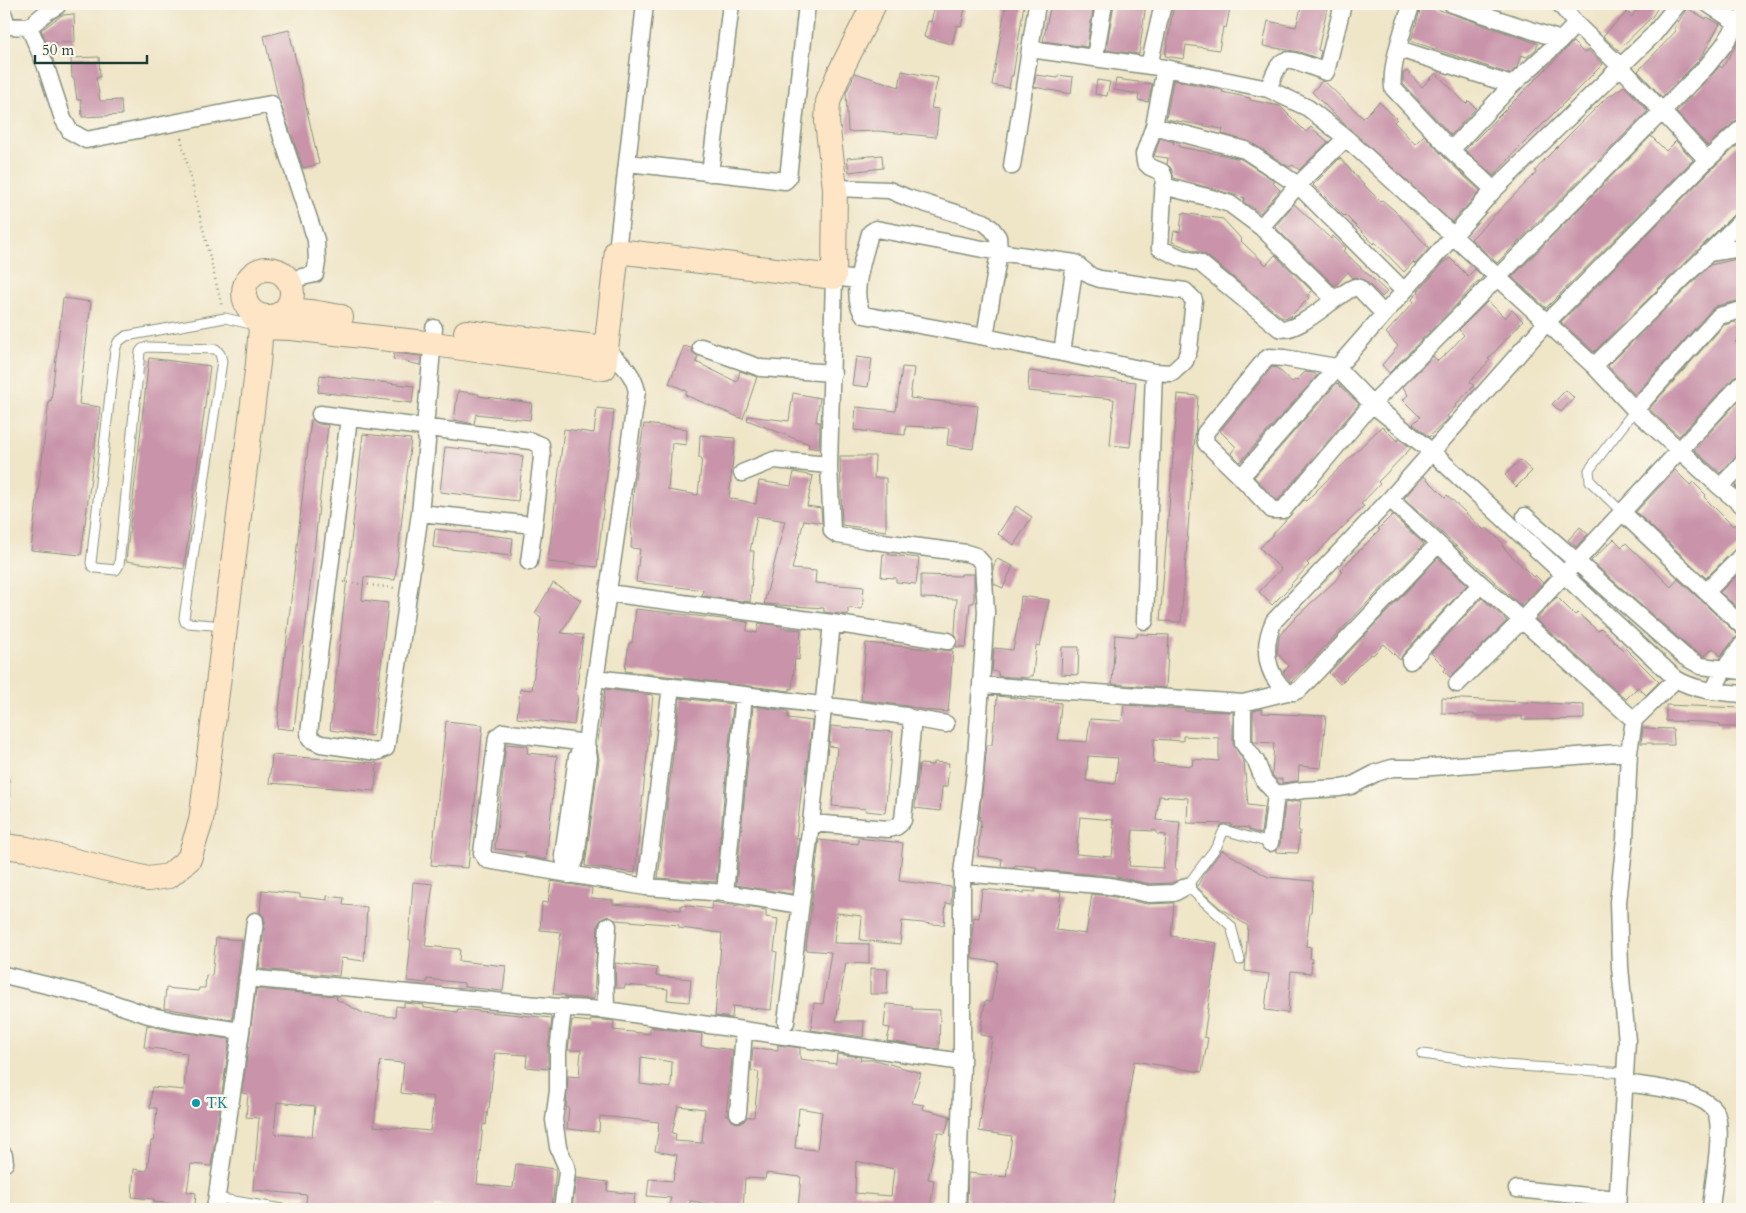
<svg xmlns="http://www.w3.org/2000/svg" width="1746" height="1213" viewBox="0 0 1746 1213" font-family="Cardo,serif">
	<rect width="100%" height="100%" fill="#fbf7ec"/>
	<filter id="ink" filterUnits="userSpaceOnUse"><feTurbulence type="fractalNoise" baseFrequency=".02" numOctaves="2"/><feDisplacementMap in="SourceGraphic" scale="10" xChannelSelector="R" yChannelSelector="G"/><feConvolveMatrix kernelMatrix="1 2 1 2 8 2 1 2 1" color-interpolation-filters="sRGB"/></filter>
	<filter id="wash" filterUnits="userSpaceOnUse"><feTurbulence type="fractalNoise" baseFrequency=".0096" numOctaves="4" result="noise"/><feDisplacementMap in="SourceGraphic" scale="20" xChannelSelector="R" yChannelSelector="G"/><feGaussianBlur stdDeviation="1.12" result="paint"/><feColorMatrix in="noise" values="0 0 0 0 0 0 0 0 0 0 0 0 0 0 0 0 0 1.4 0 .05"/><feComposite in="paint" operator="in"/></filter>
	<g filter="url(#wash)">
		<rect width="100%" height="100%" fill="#efe5c7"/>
		<g id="blocks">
			<path fill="#c994aa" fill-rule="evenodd" d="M935,4H966L961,26L957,25L952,44L924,37L928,21L931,22Z
				M1006,4H1024L1013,76H1011L1009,88L992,85Z
				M1051,4H1094L1087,47L1043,41Z
				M1114,4H1146L1139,54L1106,50Z
				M1174,4H1200L1230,8L1226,28L1223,27L1219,50L1186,45L1184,59L1165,56Z
				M1302,4H1328L1318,50L1321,51L1319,59L1300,52L1263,46L1268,21L1296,27Z
				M1422,4L1522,38L1538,44L1536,49L1527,57L1521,55L1517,67L1510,74L1411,41Z
				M1640,4H1660L1652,17L1618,50L1603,36L1627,12L1632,17Z
				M1687,8L1706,19L1707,17L1720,24L1700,59L1662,97L1638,71L1676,31L1674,29Z
				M74,14L75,42L47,43L41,30L62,15Z
				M289,30L319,164L303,168L278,97L264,36Z
				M1742,36V118L1735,121L1708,146L1676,112L1720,66L1722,68Z
				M1573,42L1584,53L1588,50L1603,64L1518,149L1494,176L1465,150Z
				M99,57L100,77H96L100,101L121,100L122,115L82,117L81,100H77L74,78H72L71,58Z
				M902,71L938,78L931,108L939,109L936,137L878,131L848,132L846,93L855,73L899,87Z
				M1407,71L1422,87L1436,73L1466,104L1469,101L1476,108L1451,135L1403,84V74Z
				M1036,75L1058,78V75L1073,77L1071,94L1034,87Z
				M1116,79L1152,84L1148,102L1138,100L1139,94L1114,90Z
				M1097,80L1110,82L1107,96L1095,94Z
				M1173,80L1223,90L1222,92L1250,98V100L1280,106L1306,132L1311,127L1328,142L1299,170L1293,165L1289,167L1250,142L1222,134L1223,129L1166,119Z
				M1322,81L1325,82L1363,118L1379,102L1397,119L1394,122L1415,144L1424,135L1444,157L1480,191L1452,222L1342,122L1312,92Z
				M1624,86L1648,111L1497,263L1471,239L1536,173L1535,171L1544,160L1604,100Z
				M1651,136L1666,151L1676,141L1693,160L1546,308L1512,277Z
				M1160,138L1174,142L1173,144L1179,145V147L1219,154L1241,159L1275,181L1273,183L1280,190L1260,213L1243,201L1245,198L1174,178L1171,168L1167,164L1168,158L1154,156Z
				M1742,141V210L1735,213L1722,226L1594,352L1561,322L1714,167Z
				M882,155L883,168L849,172L847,158Z
				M1340,158L1362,183L1381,202L1382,200L1394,210L1429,248L1415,264L1413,262L1404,272L1375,242L1374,244L1345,215L1344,216L1313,185Z
				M1294,204L1331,239L1333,236L1346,248L1343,251L1387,292L1382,297L1366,281L1357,277L1353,278L1348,272L1335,286L1275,227Z
				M1182,213L1223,219L1242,240L1241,241L1266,265L1275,255L1312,291L1307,296L1309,298L1290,317L1283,318L1206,255L1172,242L1174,231L1180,232Z
				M1450,258L1468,276L1475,269L1483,277L1389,373L1382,365L1398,346L1386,333L1414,302L1412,299L1419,292L1418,291L1444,262Z
				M1742,258V300L1716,306L1712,309L1635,395L1608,366L1710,265Z
				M63,298L91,302L79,404L100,407L81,555L31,550L49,400L51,401Z
				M1488,301L1505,318L1512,310L1523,321L1488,359L1490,360L1470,382L1474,386L1455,405L1456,406L1447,416L1449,418L1429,437L1413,424L1420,417L1403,400L1408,395L1403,387L1433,356L1438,361L1448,352L1464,335L1459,330Z
				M1735,322L1742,329V333L1735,342L1742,349V373L1735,376L1679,436L1649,409L1724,325Z
				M684,346L691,348L693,353L698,357L696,362L737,382L740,371L757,377L743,419L685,395L687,391L669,383Z
				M394,353L421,356L420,365L393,359Z
				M856,357L872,359L868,387L852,385Z
				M149,358L210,366L184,569L126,561Z
				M902,367L914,368L910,398L978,406L973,449L947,445L949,428L906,426L905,435L854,430L856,407L896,411Z
				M1272,367L1277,368L1292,382L1295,380L1296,381L1305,372L1314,373L1317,376L1240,462L1231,453L1236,447L1220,431Z
				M1029,371L1136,382L1130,447L1110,445L1114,399L1028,391Z
				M320,375L414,386L412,403L318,392Z
				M1337,383L1359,404L1278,500H1276L1254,477Z
				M1566,390L1574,398L1561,412L1552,404Z
				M458,391L479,394L478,396L532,403L530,420L476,414L474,424L454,420Z
				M793,393L820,398L816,422H820L819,449L808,447L809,444L747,420L748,416L789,421Z
				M1178,394L1198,396L1181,622L1160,621Z
				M1742,397V454L1735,457L1720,473L1694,450Z
				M597,408L614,410L597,567L548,562L564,429L594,433Z
				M311,419L318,424L328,425L294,730L277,728Z
				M644,424L687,429L686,445L672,443L668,490L698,495L702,458H699L700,435L735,438L729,498L756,504L759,481L791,486L794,472L813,476L807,506L821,508L822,523L804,520L792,569L816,571L815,583L864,587L862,609L848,608V615L824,612V608L764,604L785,521L757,516L750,551H754L750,602L702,596L703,590L636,582L640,549L631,548L632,533H631L634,485Z
				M1382,426L1397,441L1399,439L1411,448L1378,482L1380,484L1361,504L1364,506L1307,563L1309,565L1291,584L1292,585L1272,605L1259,592L1281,569L1260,548L1304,500L1306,501Z
				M363,434L411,439L395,580L364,577L362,600L388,603L373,736L330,730Z
				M445,447L523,456L518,501L440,492Z
				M840,456H875L874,478H886V531L842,525Z
				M1520,460L1532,471L1516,487L1505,475Z
				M1675,470L1690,485L1693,482L1706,495L1704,497L1733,526L1734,524L1742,532V546L1735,549L1706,578L1636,512Z
				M1424,476L1445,497L1447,495L1484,530L1486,528L1504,544L1502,546L1533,577L1535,575L1543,583L1521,606L1404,498Z
				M1742,478V492L1735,486Z
				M1016,506L1032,517L1014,545L998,534Z
				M1392,515L1424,544L1291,682L1283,672L1289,666L1277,653L1279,636L1296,617L1335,581L1342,572L1340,570L1380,530L1378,529Z
				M1580,527L1588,534L1576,547L1568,540Z
				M435,529L513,538L511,556L433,547Z
				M1614,539L1622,547L1626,543L1671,587L1678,579L1739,636L1734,639L1721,656L1713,648L1705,656L1691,649L1591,561Z
				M883,554L919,558L916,584L896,582V578L881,577Z
				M1438,558L1467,585L1403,654L1400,660L1384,644L1373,655L1371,654L1363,661L1340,684L1329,673Z
				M997,559L1013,566L1003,588L994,584L993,567Z
				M1742,570V612L1720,592Z
				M961,574H974V603H970L966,647H956L957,638L955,634L957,599L921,598V575L961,576Z
				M553,583L581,600L561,633L583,635L576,695L578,696L574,725L517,718L520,689L532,690L541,617L535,613Z
				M1021,596L1049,600L1040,646L1036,645L1033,676H1029V678L998,676V672L992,671L994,648L1013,650L1019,618Z
				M1557,597L1575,615L1578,613L1598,631L1601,628L1623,650L1625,648L1659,682L1646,695L1638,687L1626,699L1536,620Z
				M1482,598L1507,621L1450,677L1444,671L1446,668L1431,653Z
				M636,609L748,622L747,631L757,633L759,623L782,626V628L801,630L799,660L795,659L792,689L790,688V691L625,671L629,643H632Z
				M1137,634L1169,635L1166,688L1112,684L1115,635L1137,637Z
				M866,643L953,651L948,712L925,710L907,706L861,700Z
				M1062,647H1079L1078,675L1061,674Z
				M605,689L653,695L635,873L585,866L599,759L597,748Z
				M997,696L1061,703L1058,740L1087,742L1090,719L1121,721L1122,720L1124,705L1185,709V711L1233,712V744L1244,762L1248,805L1264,807L1261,834L1249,830V828L1236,827L1231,826L1232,824L1187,823L1188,798L1159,796L1156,820L1180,822L1175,869H1177L1176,881L1171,883L1150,884L1111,876L1037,870V867L1015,865L1014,868L1001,866L1002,859L978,856L981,820H979L987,745H992L994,720H996ZM1183,736L1219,738V761L1193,759L1192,766L1153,763L1154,739L1183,741ZM1088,756L1118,758L1115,784L1086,781ZM1080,817L1113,820V828H1115L1112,857L1076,854ZM1133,830L1157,831V834L1166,835L1163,868L1129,866Z
				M680,698L733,704L716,882L658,878Z
				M1442,698L1584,705V719L1522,720V716H1474V714L1442,713Z
				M1666,705L1742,708V727H1720V724L1704,722L1666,721Z
				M753,706L788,711V718L812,721L805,786L802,785L796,838H799L792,894L736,885Z
				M1262,709V713L1326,716L1321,768L1299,766L1298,781L1282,783V779H1275L1272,774L1274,743L1254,742L1253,740V711Z
				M446,721L483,725L468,868L431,865Z
				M831,726L893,732L885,813L866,811V809L832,806L837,747L829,746Z
				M1643,728L1673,729L1674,745H1652V743H1641Z
				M506,744L528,746L527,753L557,756L546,860L525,856V852L495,849Z
				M272,755L377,763L375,791L269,783Z
				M933,762L949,763L947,787H942L940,811L915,808L919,764L933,765Z
				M1299,801H1301L1298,830L1300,831L1298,853L1275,852L1280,844L1285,803Z
				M858,838L903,843L899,881L952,887L951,904L946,903L944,925L902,921L900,944L860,940L862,916L837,913L834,943L869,944V964L846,963L836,1021H864L863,1037L811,1030L814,1003L823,1004L831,952L806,950L819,840L858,844Z
				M1222,850L1268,877L1313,881L1311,913H1310L1306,946L1311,947L1310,958L1312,959L1311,973L1291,971L1288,1013L1265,1010L1269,974L1245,971L1248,926L1220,908L1197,887L1203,875Z
				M551,881L592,888L591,898L613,900V904L681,910V905L712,909V902L766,910V917L778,919L774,951L777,952L771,1010L733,1006L732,1018L715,1016L722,933L679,928V925L615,920L608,916L600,920L598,925L594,999L565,997V995L553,994L561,932L540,930L542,902L548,903Z
				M413,882L433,884L425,946L460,949L459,961L506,966L503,991L464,987V983L427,979V983L407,981L411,940H409Z
				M982,889L1024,893V891L1035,892V889L1061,892L1056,930L1086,934L1092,894L1109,896L1147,904L1174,903L1171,936L1217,943L1204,1037L1208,1038L1202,1072L1134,1061L1112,1209H1002V1208L967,1204L968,1173L1006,1177L1012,1136L979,1131L992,1037L980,1035L985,1001L991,1002L998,962L972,959V934L974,917L979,918Z
				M262,890L300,894V897L327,900V896L344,898L343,905L367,907L364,961L341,958L339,976L259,969L265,922L264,917L260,912Z
				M216,938L242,940L232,1020L164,1008L166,988L198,991L199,988H205L206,975L212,976Z
				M615,963L657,968L656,976L691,979L689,1002L667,1000L668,989L625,985V988H616Z
				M870,968L888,969L887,994H870Z
				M256,989L337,996L336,999L365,1014L395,1017L396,1006L404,1007V1003L424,1005V1008H426L457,1012L458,1009L552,1018L548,1051V1069L526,1067L527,1055L495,1053L489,1108H488L486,1125L483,1124L477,1184L513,1188L516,1164L556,1169L552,1209H527L508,1207V1209H468L434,1206V1209H305L307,1195L253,1190L259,1118L246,1117L248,1094L242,1093ZM380,1061L404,1063L401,1093L434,1097L430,1131L374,1126ZM277,1102L315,1106L312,1137L274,1134Z
				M886,1004L912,1006V1009L940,1010L939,1049L887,1041L890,1028L884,1027Z
				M591,1019L614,1021L613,1030L650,1034V1027L702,1034L701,1046L733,1050L726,1115H729L732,1121L737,1123L743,1122L747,1117H754L759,1072L751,1071L753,1048L778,1050V1045L800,1048V1059L836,1064L837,1054L861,1057L860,1060H875L921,1073L912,1103L924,1105L923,1109L950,1116L945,1134L938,1132L928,1179L934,1180L930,1209H798L801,1177L766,1173L765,1179L745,1178L743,1209L717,1208V1205L690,1201L689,1209H668L671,1198L647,1196L649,1179L673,1181L677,1155L655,1151L659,1128H658L659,1122L600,1116L599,1132L567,1129L569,1108L566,1107L568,1076L579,1077L581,1050H568L572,1020L591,1022ZM641,1057L672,1062L671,1088L640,1084ZM678,1106L705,1109L702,1143L675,1141L676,1134L672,1133ZM799,1108L822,1112L817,1150L795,1148ZM856,1161L894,1169L891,1196L855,1193Z
				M147,1025L172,1031L230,1039L211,1166L191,1164L187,1192L196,1193L195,1206L154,1202V1199L132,1197L134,1169L147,1171L151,1141H154L157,1108H150L152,1087L184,1090L187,1053L144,1047Z
				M576,1178L608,1182L607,1191L635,1194L633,1209H572Z"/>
		</g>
	</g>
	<g filter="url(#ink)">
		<use href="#blocks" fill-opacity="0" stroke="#87917e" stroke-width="1"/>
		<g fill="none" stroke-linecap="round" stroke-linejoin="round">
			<defs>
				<path id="lane" d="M1623,513L1590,481L1589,470L1635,410
					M224,626L188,623L185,622L184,618L222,361L220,354L216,349L147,347L142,349L140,352L119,565L116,570L95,568L92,566L91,563L115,350L118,342L126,336L225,318L255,325
					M4,780L6,845
					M1240,960L1231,926L1187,886L1217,846L1224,830L1270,843
					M1422,1054L1504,1065L1626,1073
					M216,1198L282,1209"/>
				<path id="street" d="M1412,4C1404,24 1390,67 1393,88L1451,150L1512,85L1561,40
					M1452,4L1561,40L1576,24L1620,66L1707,160
					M1560,4L1576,24
					M1708,4L1742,26
					M4,15L7,26L29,27L45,64L63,119L70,131L86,140L271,104L316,240L317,262L315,274L289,280
					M1742,17L1723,46L1707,66L1372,404L1283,510H1272L1241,477L1206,443L1205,433L1264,361L1269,357L1284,358L1336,367L1372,404L1432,452L1676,679C1696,691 1719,692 1742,694
					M29,27L47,12L57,6V4
					M1030,49L1165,68L1268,89L1308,108L1346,138L1452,235L1594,366L1635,410L1720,487L1742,505
					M1399,49L1512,85
					M1095,57L1104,4
					M1149,66L1163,4
					M1165,68L1154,126L1144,154L1145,162L1150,167L1162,172L1164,177L1160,248L1179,257L1200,263L1279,328C1298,335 1336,294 1355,287L1359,288L1384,314L1494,190L1653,35L1678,4
					M1268,89C1272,81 1276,65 1284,61C1291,57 1317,69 1326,72L1343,4
					M1154,126L1245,150L1298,185L1404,291
					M1451,150L1494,190
					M628,163L785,181L788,178L807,4
					M1012,166L1037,4
					M710,173L731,4
					M1163,186L1211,198L1230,204L1261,227L1334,299
					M835,188L889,190L908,198L984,222L992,229L998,237L999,252L985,337
					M1261,227L1298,185L1346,138
					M876,229L999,252L1075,263L1091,276L1100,279L1185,291L1194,300L1189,349L1185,361L1172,373L1154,372L985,337L864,315C848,297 865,254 870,233Z
					M617,251L645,4
					M1708,253L1742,248
					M858,280L834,277L829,465L832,531L838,535L867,540L966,553L976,556L983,564L986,612L975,772L962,873V1062L957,1209
					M701,347L761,368L833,373
					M1062,353L1075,263
					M1594,366L1742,220
					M1635,410L1719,316L1742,310
					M320,414L531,441L541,445L542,457L534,525L420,513
					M349,418L309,733L310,739L321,744L377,752L386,748L387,742L420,513L427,442L425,427L434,328
					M742,473L774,460L829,465
					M1241,477L1384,314
					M1720,487L1742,464
					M1390,499L1481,584L1634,720L1676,679
					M1623,513L1742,626
					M1525,516L1685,657L1701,666L1742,671
					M529,562L534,525
					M1706,592L1742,556
					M608,593L832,623L948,641
					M1145,621L1154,372
					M1410,661L1481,584
					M595,678L744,695L906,716L910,718L912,729L903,820C899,826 896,828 888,829L811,823
					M1457,684L1522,620L1742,383
					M982,685L1243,703L1287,692C1265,674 1262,646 1274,621L1390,499L1547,322L1707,160L1742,128
					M1713,691L1724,669L1742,645
					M1287,692H1294L1300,689L1438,544
					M1243,703V743L1256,761L1264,781L1276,794L1304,790L1340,788L1351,786L1376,773L1392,768H1419L1629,752
					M910,718L946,724
					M586,743L503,732L497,737L482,853L487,860L646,887L725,893L800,905
					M1270,843L1276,794
					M962,873L1110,886L1149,894L1174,893L1187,886
					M569,875L576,858L589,758L586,743L637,391C632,370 620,363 605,348
					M569,875L563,855L577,757L586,743
					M646,887L671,686
					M725,893L744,695
					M4,975L92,996L148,1015L174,1021L241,1031
					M247,978L570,1008L606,1010L962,1062
					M606,1010L605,966L608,926
					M786,1022L811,823L832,623
					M1626,1083C1649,1087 1701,1090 1715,1111C1725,1126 1712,1189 1711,1209
					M738,1113L744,1030
					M4,1155L5,1163
					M1517,1189L1617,1199
					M215,1209L241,1031L255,921
					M562,1209L567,1172L566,1166L558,1147L554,1120L558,1091V1052L563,1008
					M1617,1209L1627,1041L1620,967L1618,902L1625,839L1629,752L1634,720"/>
				<path id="secondary" d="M244 293a24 24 0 1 1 48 0a24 24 0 1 1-48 0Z
					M270,326C273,322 277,316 281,314C298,307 323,315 341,317
					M261,327L291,328L434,344L604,368L617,251L834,277L835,188L827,122L828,102L838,76L874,4
					M466,332L605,348
					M4,846L27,849L148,879L169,876L189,859L201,821L258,363L261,327L248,307"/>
			</defs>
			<use href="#lane" stroke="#87917e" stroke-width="11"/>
			<use href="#street" stroke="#87917e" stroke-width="19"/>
			<use href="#secondary" stroke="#87917e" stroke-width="26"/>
			<path stroke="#87917e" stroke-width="2.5" stroke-dasharray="1 4" stroke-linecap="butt" d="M181,138L222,307
				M343,582L395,588"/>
			<use href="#lane" stroke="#fff" stroke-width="9"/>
			<use href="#street" stroke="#fff" stroke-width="16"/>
			<use href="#secondary" stroke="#fde5c5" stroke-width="24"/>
		</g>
	</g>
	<circle fill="#0f9aa8" stroke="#fbf7ec" stroke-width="2" cx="196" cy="1103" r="5"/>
	<g text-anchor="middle" stroke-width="5" stroke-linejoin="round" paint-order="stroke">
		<g font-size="15" fill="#0d838f" stroke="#fbf7ec" text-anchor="start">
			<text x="206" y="1108">TK</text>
		</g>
	</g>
	<rect width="1746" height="1213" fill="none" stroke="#fbf7ec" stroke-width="20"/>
	<path d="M35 55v8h112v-8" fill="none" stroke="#1f3d34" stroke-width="2.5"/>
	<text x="42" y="55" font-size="15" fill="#1f3d34" stroke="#fbf7ec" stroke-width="4" paint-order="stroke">50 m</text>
</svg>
